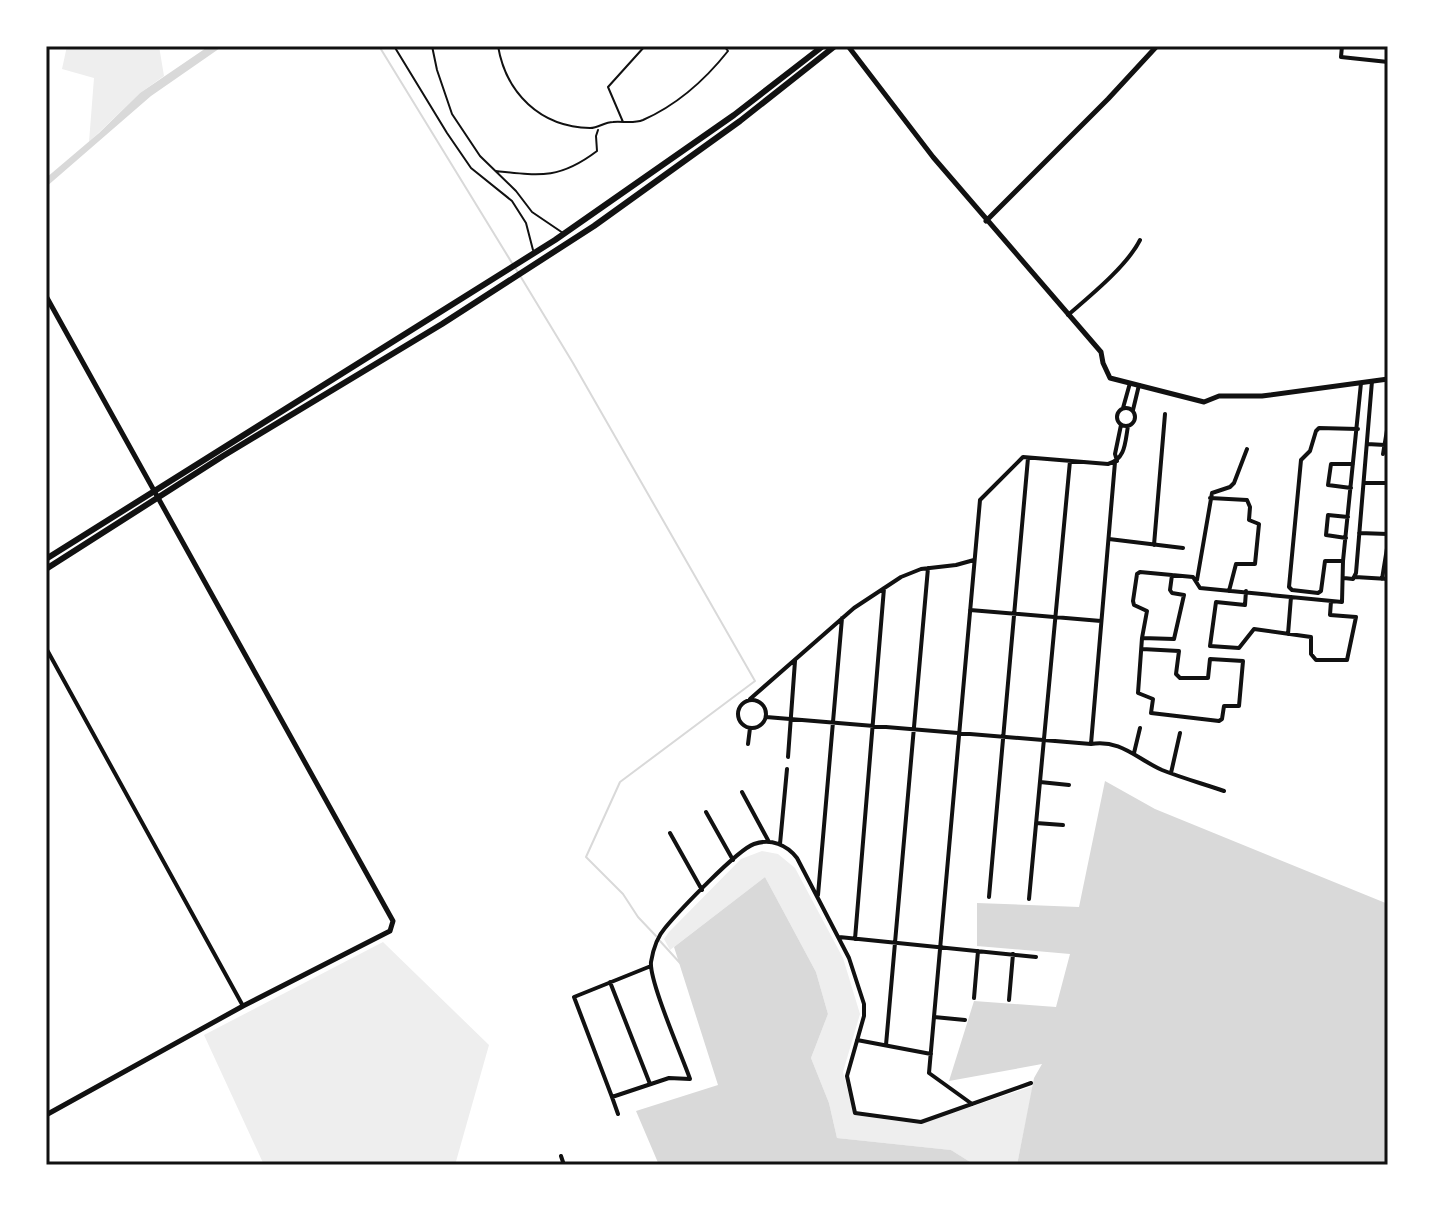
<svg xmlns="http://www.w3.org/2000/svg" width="1434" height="1211" viewBox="0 0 1434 1211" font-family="'Noto Sans',sans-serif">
	<rect width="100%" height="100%" fill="#fff"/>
	<path fill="#eee" d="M67,46H159L164,76L140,93L89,142L94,78L62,69Z
		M762,851L778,854L795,868L843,958L860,1014L843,1072L854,1115L920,1124L1033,1086L1017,1165H975L951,1150L837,1138L829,1103L811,1058L828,1014L816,972L765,877L670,950L664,939L669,932L741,859Z
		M383,942L489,1045L455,1165H264L204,1035Z"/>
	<path fill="#d9d9d9" d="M209,46H223L151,96L46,187V178L99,133L140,93Z
		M1105,781L1155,809L1388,904V1165H1017L1034,1078L1042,1064L949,1081L974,1001L1056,1007L1070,954L977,946V903L1079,907Z
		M765,877L816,972L828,1014L811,1058L829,1103L837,1138L951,1150L975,1165H659L636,1111L718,1085L674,947Z"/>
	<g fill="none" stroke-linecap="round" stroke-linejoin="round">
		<path stroke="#d9d9d9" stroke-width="2" d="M379,46L512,263
			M516,269L573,363L755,681L620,782L586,857L623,894L638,917L656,936
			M660,941L680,963"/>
		<path stroke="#111" stroke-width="2" d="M394,46L447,133L471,168L512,201L526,223L533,250
			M432,46L437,70L452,114L480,156L516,191L532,212L563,233
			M498,46C506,93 540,127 590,128C599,128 604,122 613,122C623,121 633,124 643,120C677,105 705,80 728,51L724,46
			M623,122L608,87L645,46
			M496,171C541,176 560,179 597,151L596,136L598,130"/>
		<path stroke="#111" stroke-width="4" d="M1342,46L1341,57L1388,62
			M1068,315C1090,296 1127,266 1140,240
			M1117 417a9 9 0 1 1 18 0a9 9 0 1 1-18 0Z
			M1123,408L1130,383
			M1133,410L1139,385
			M1367,444L1385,445
			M1383,454L1388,424
			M1117,461L1115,454L1121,425
			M1364,483H1388
			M1351,488L1328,485L1331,464H1353
			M1210,498L1247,500L1250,507L1249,520L1259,524L1255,564H1236L1229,591
			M1359,533L1388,534
			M1346,538L1326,535L1328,515L1348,517
			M1109,539L1183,548
			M1154,545L1165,414
			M1343,561H1325L1321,591L1318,593L1292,590L1289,587L1301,460L1310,451L1316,431L1319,428L1358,429
			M1172,575L1170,590L1172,593L1184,595L1174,639L1142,638L1147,611L1134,605L1133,601L1137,574L1140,572L1193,577L1200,588L1342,602L1343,561L1361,383
			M1355,577L1388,579
			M1344,578L1353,579L1356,573L1372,381
			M1382,579L1388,542
			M1197,580L1212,493L1230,487L1234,483L1247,449
			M1246,591L1245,605L1216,602L1210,646L1239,648L1254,629L1311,637V654L1316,660H1347L1356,617L1330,615L1331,601
			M970,610L1101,621
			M1288,634L1291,597
			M46,648L243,1006
			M1142,649L1179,651L1176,674L1180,678H1208L1210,659L1243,661L1239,706H1224L1222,719L1219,721L1151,713L1153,699L1138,693L1142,638
			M750,699L854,608L901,577L921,569L956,565L974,560
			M738 714a14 14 0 1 1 28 0a14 14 0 1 1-28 0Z
			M766,717L1091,744L1115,462
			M748,744L750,728
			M1091,744C1120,739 1137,759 1162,770C1182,778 1204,784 1224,791
			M1134,753L1140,728
			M788,757L795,661
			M1171,773L1180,733
			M1040,782L1069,785
			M742,792L769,842
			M706,812L733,860
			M1036,823L1063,825
			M670,833L702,890
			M780,844L787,769
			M818,895L842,618
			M989,897L1028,458
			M1029,899L1070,461
			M839,937L1036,957
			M855,939L884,588
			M651,966L574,997L612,1097L669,1078L690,1079C682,1056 649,981 651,962C653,950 657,937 665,928C679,911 737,850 754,844C771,838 787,845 797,858L849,958L864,1004V1016L847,1076L855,1113L921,1122L1031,1083
			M610,982L650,1084
			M974,998L978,951
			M1009,1000L1013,954
			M934,1017L965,1020
			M857,1040L931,1054
			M886,1045L928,568
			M612,1097L618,1114
			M972,1104L929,1073L980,500L1023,457L1108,464C1126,459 1125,442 1128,426
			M561,1156L564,1165"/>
		<path stroke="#111" stroke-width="5" d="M848,46L933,157L1101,352L1103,363L1110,378L1204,402L1219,396H1262L1388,379
			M986,221L1108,99L1157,46
			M46,296L393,921L390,931L243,1006L46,1115"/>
		<path stroke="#111" stroke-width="6" d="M46,559L555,240L734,115L823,46
			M46,569L223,456L442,324L594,226L740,121L835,46"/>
	</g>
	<rect width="1434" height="1211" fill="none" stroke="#ffffff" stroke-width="96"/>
	<rect x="48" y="48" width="1338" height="1115" fill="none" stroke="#111" stroke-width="3"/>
</svg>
